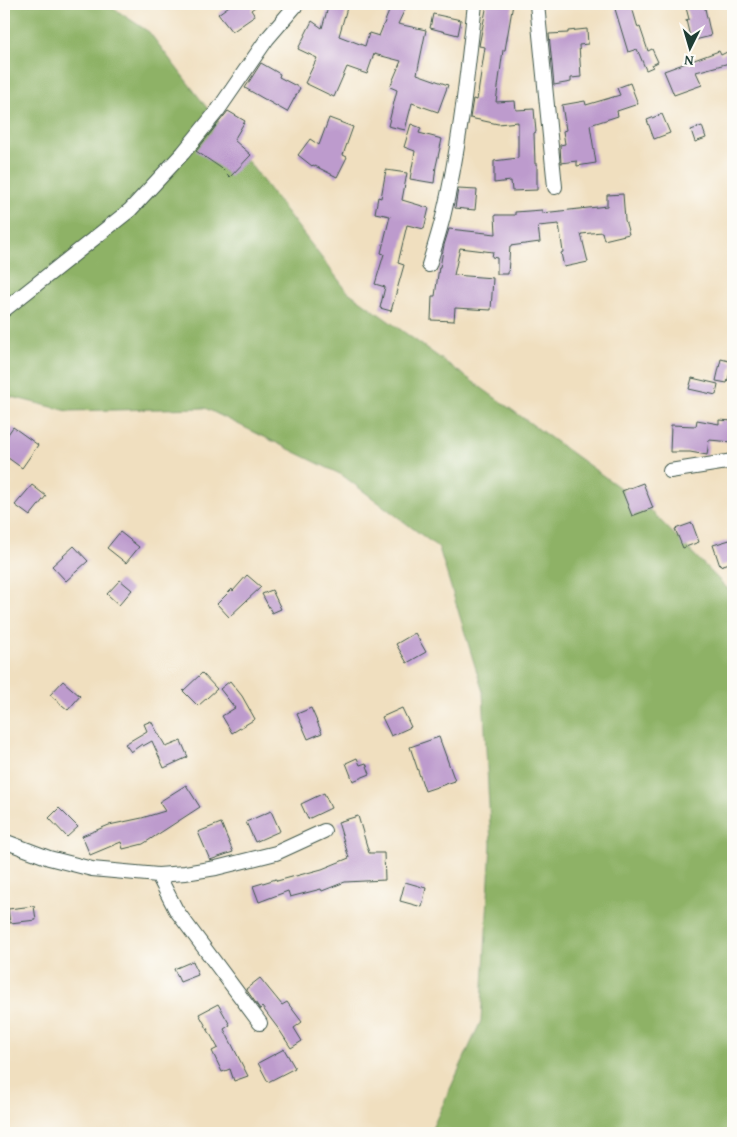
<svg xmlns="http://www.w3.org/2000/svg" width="737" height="1137" viewBox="0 0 737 1137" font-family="'Gentium Book Plus',serif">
	<rect width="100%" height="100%" fill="#fdfcf7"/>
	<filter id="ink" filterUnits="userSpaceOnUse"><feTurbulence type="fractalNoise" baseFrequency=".02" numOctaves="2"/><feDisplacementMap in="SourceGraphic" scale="10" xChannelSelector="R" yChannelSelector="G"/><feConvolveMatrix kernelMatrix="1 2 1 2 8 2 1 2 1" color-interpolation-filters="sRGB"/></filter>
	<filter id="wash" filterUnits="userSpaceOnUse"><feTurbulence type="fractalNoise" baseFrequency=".0096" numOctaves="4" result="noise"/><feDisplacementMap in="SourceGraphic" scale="20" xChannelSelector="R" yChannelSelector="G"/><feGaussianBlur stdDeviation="1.12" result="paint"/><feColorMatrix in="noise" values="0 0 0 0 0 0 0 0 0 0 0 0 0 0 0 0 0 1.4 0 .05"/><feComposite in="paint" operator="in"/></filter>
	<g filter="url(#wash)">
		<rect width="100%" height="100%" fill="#f0dfbf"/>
		<path fill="#8eb266" stroke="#56784d" d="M4,4H107L149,32L347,291L648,508L733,594V1133H430L481,1021L491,844L483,692L439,548L342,475L205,408L68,411L4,395Z"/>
		<g id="blocks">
			<path fill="#bd9bcd" d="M232,4H259L251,10L255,16L232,32L218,14Z
				M329,4H348L339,36L365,46L369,33L379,36L392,4L405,9L398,24L426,30L417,74L448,85L438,112L412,103L405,130L388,126L397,90L390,87L401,61L374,54L367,74L347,67L334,97L305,83L317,58L298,49L312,21L322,28Z
				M487,4H513L505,50H503L496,102L515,101L516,110L534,109L536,132L534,133L535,164H537V190L512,191L511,181L494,183V161L518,158V122L498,124L470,118L473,99L477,100L485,47L479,46Z
				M631,4L638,28L640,27L648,51L652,49L658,62L652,65L653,67L646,70L637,49L628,52L615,9Z
				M685,4H704L711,36L691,41L686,20L689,19Z
				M433,14L461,20L458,35L430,28Z
				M587,29L588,44L579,45L581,77L571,78V82L554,85L549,34L568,33V31Z
				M733,49V62L696,72L702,85L674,95L664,71L719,51L721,55Z
				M261,63L280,74L279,77L300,88L287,112L245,88Z
				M630,83L638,104L617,111L618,116L590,125L596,163L577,166V161L561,163L560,145L565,144L563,131L566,130L562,105L585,101L586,105L620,95L617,88Z
				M228,111L245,121L234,140L251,155L230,177L221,168L196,151Z
				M662,114L670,133L654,139L647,120Z
				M329,118L353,127L343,155L347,157L337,177L313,165L312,166L298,155L310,139L319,145Z
				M411,124L421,128L419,133L442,139L436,166L434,183L410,179L415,151L404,147Z
				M702,126L706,138L695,142L691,130Z
				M386,170L407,173L402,200L429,208L424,229L407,225L398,263L404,265L391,311L380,308L385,287L375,284L384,254L381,253L390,216L375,213L378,197L381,198Z
				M458,189L477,190L475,210L455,208Z
				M623,194L625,220L629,234L604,240L602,232L581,234L588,262L564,267L561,253L563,252L559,224L538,226L540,242L510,246L508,274H497V258L492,257L493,252L460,248L454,275L493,278L491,310L455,308L454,321L431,320L432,296H435L439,267H440L444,245L449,229L496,234L495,215H515V212L542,210V213L607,206V195Z
				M721,359L733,362L727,383L716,381Z
				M692,378L718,384L716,395L689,389Z
				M697,420L719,424V420L733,421V442L709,440L707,455L690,452H670L671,425L696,426Z
				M13,427L38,445L22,468L4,455V440Z
				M643,483L653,508L632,516L622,491Z
				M32,485L46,496L30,516L15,505Z
				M692,523L699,542L683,548L675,529Z
				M120,532L139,547L126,563L107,548Z
				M733,539V562L720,566L713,545Z
				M74,546L88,561L66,581L52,566Z
				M247,575L261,587L229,617L217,604L232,589L233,591Z
				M120,580L132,590L119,605L107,594Z
				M272,590L281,609L272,613L262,594Z
				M415,633L426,652L407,663L396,644Z
				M202,673L217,689L198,706L183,691Z
				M63,681L80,696L68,710L50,695Z
				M230,681L242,696L255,719L232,733L222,716L235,708L220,689Z
				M311,708L322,733L308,739L297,714Z
				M402,708L411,727L391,736L382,717Z
				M151,721L166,747L181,741L188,757L164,768L152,741L143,746L142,744L131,752L125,744L147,731L144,724Z
				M439,737L455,781L425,791L410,747Z
				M357,758L360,765L366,763L370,774L353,781L346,763Z
				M186,785L200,807L143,844L123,849L121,842L90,855L82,836L109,825L142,818L165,811L159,802Z
				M324,793L331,808L308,819L301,804Z
				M59,808L78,827L67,837L49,818Z
				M271,811L280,831L255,842L246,822Z
				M358,816L369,853H384L385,880L345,882L322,891L321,889L290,897L288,891L259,902L253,886L276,879L277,881L322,869L349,858L338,822Z
				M221,823L233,852L210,860L198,832Z
				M405,882L426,888L422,907L400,901Z
				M34,906L36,920L10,923L8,909Z
				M193,961L198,975L180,982L174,969Z
				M260,978L282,1005L287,1002L302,1022L294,1028L302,1041L291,1048L280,1031L262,1007L260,1009L246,989Z
				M218,1004L230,1025L224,1029L248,1076L234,1081L230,1069L222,1072L212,1051L218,1048L199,1014Z
				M284,1049L295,1068L268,1082L258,1063Z"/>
		</g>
	</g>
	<g filter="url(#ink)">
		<use href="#blocks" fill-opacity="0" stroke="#3e5549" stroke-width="1"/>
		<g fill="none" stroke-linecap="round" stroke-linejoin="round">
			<defs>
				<path id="minor" d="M537,4L555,187
					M429,265C434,249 439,233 443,217C460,147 467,75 475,4
					M4,310L130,210L183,153L218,110L267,39L297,4
					M670,471L733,461
					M4,841L49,858L92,869L158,875L185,873L216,868L276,853L324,831
					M158,875L176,910L260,1023"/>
			</defs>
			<use href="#minor" stroke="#3e5549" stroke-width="16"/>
			<use href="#minor" stroke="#fff" stroke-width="14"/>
		</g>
	</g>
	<rect width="737" height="1137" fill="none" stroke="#fdfcf7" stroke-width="20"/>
	<g transform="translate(690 48) rotate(185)" stroke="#fdfcf7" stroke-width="4" paint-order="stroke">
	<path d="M0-4L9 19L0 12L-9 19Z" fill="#1f3d34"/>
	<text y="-8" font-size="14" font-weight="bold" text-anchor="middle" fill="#1f3d34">N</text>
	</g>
</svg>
